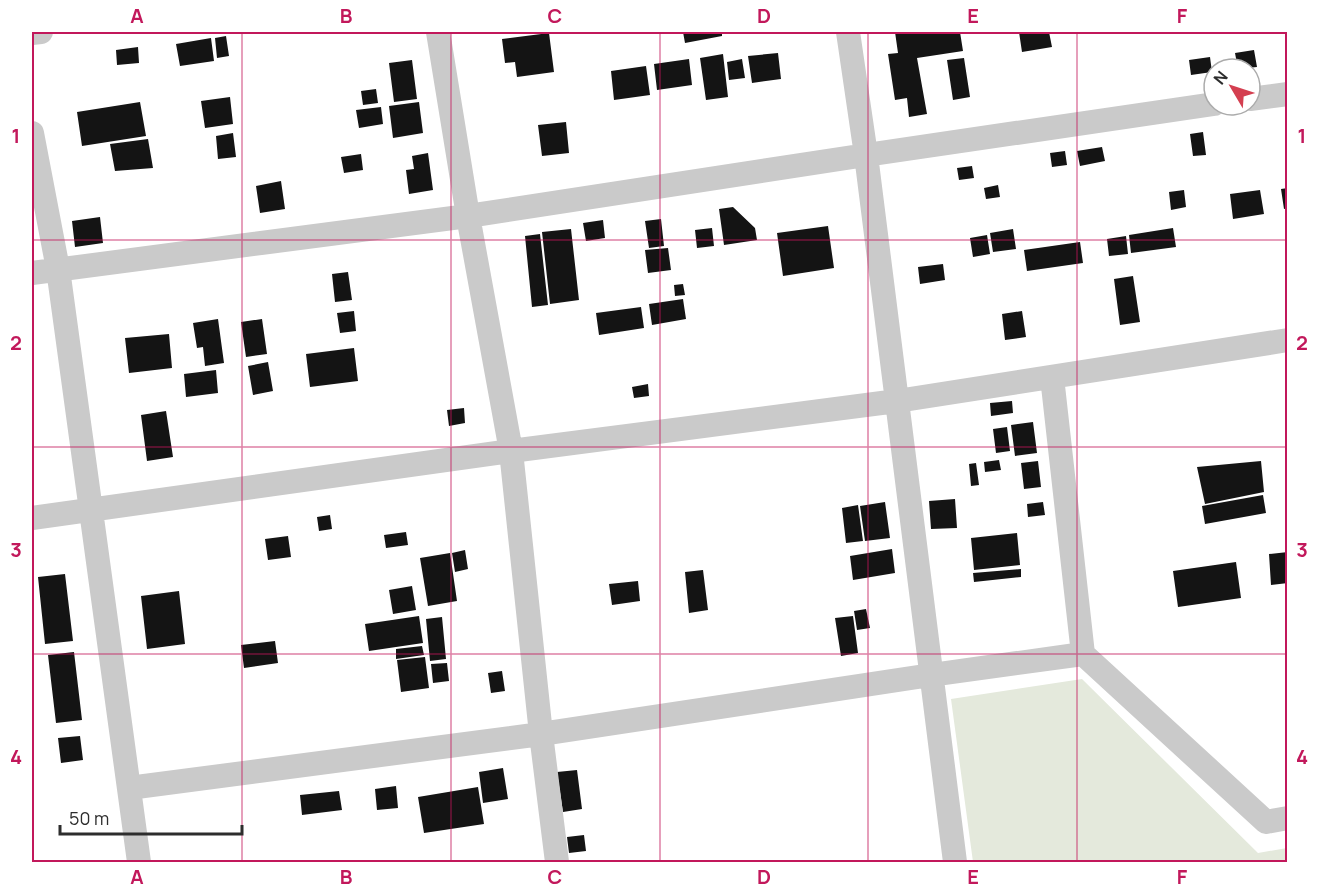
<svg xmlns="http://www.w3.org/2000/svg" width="1319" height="894" viewBox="0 0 1319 894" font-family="Manrope,sans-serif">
	<rect width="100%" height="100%" fill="#fff"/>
	<path fill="#e4e9dc" d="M1082,679L1258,853L1287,848V862H973L951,699Z"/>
	<path fill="#141414" d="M683,32H722V36L685,43Z
		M895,32H960L963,51L917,58L927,114L909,117L907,98L895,100L888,54L898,53Z
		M1019,32H1049L1052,47L1022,52Z
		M549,33L554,72L517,77L515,62L505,63L502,39Z
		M226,36L229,56L217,58L215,38Z
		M211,38L214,61L180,66L176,44Z
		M138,47L139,63L117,65L116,50Z
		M1254,50L1257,67L1238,69L1235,53Z
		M778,53L781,79L752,83L748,56Z
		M723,54L728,97L706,100L700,58Z
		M1210,57L1212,72L1191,75L1189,60Z
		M964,58L970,97L953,100L947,60Z
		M689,59L692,85L657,90L654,64Z
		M742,59L745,78L729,80L727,62Z
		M412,60L417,99L394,102L389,63Z
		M646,66L650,95L614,100L611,71Z
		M376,89L378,103L363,105L361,91Z
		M230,97L233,124L205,128L201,101Z
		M140,102L146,136L82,146L77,112Z
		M419,102L423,133L393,138L389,106Z
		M381,107L383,124L359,128L356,110Z
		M566,122L569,153L542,156L538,125Z
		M1203,132L1206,155L1193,156L1190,134Z
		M233,133L236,157L218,159L216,136Z
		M148,139L153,168L115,171L110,144Z
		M1102,147L1105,161L1080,166L1077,151Z
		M1065,151L1067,165L1052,167L1050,153Z
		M428,153L433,190L409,194L406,170L414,169L412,156Z
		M361,154L363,170L344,173L341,157Z
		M972,166L974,178L959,180L957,168Z
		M281,181L285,209L260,213L256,186Z
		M998,185L1000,197L986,199L984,188Z
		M1288,188V208L1284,209L1281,189Z
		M1184,190L1186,207L1171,210L1169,192Z
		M1260,190L1264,214L1233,219L1230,194Z
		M733,207L755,228L757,240L724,245L719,209Z
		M100,217L103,243L75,247L72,221Z
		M661,219L664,246L649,248L645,221Z
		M603,220L605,238L586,241L583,223Z
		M828,226L834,268L783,276L777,233Z
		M712,228L714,246L697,248L695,230Z
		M1173,228L1176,247L1131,253L1129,235Z
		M571,229L579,300L550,304L542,232Z
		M1013,229L1016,249L993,252L990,233Z
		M540,234L548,305L532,307L525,236Z
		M987,235L990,254L973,257L970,238Z
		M1126,236L1128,254L1109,256L1107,239Z
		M1080,242L1083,263L1027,271L1024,250Z
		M668,248L671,270L648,273L645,250Z
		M943,264L945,280L920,284L918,267Z
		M348,272L352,300L335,302L332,274Z
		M1133,276L1140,322L1120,325L1114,279Z
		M683,284L685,295L675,296L674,285Z
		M683,299L686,319L652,325L649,304Z
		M641,307L644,328L599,335L596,313Z
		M354,311L356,331L340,333L337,313Z
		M1022,311L1026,337L1005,340L1002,314Z
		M218,319L224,363L205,366L203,347L197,348L193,323Z
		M262,319L267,354L246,357L241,322Z
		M169,334L172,368L129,373L125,338Z
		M354,348L358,381L310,387L306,354Z
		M268,362L273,391L253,395L248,366Z
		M216,370L218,393L186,397L184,374Z
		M648,384L649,396L634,398L632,387Z
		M1012,401L1013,413L991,416L990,403Z
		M464,408L465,423L449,426L447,410Z
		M166,411L173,457L147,461L141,415Z
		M1033,422L1037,453L1015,456L1011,425Z
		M1007,427L1010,451L996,453L993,429Z
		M999,460L1001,470L985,472L984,462Z
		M1038,461L1041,487L1024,489L1021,463Z
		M1261,461L1264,492L1205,504L1197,467Z
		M976,463L979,485L971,486L969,464Z
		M1263,495L1266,513L1205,524L1202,506Z
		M955,499L957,528L931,529L929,501Z
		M885,502L890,538L865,541L860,506Z
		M1043,502L1045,515L1028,517L1027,504Z
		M858,505L863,541L846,543L842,508Z
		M330,515L332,529L319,531L317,517Z
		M406,532L408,545L386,548L384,535Z
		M1017,533L1020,565L974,570L971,538Z
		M288,536L291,557L268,560L265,539Z
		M892,549L895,573L853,580L850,556Z
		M465,550L468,569L455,572L452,553Z
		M1288,552V583L1271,585L1269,554Z
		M450,553L457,601L428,606L420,558Z
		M1236,562L1241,598L1178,607L1173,571Z
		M1021,569V577L974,582L973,573Z
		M703,570L708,610L689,613L685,572Z
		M65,574L73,641L45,644L38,577Z
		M638,581L640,601L612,605L609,584Z
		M412,586L416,610L393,614L389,590Z
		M179,591L185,644L147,649L141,596Z
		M866,609L870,628L857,630L854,611Z
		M419,616L423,643L369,651L365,624Z
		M853,616L858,653L841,656L835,618Z
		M442,617L446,659L430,661L426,619Z
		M275,641L278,663L244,668L241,645Z
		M422,646L424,655L396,659V649Z
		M74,652L82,720L56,723L48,655Z
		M425,657L429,688L401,692L397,660Z
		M447,663L449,681L433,683L431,664Z
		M502,671L505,691L491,693L488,673Z
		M80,736L83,760L61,763L58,738Z
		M503,768L508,799L483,803L479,772Z
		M577,770L582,809L563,812L557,772Z
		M396,786L398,808L377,810L375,789Z
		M478,787L484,824L424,833L418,797Z
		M339,791L342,810L302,815L300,795Z
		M584,835L586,851L569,853L567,837Z"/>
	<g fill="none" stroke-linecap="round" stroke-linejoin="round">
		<path stroke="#cacaca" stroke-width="24" d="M438,32L468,216L511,451L541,734L557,862
			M848,32L866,155L955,862
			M32,33L41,32
			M1250,99L1288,94
			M32,133L58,269L139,862
			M32,273L468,216L866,155L1214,104
			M1052,377L1083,654L1266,822L1288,818
			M32,518L511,451L897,401L1288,340
			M129,788L541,734L931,675L1083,654"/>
	</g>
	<path fill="none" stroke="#c2185b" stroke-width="1.5" stroke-opacity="0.55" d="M242,32V862M451,32V862M660,32V862M868,32V862M1077,32V862M32,240H1288M32,447H1288M32,654H1288"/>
	<rect width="1319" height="894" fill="none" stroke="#ffffff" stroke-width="66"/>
	<g transform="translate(1232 87) rotate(309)"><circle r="28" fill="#ffffff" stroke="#ababab" stroke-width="1.5"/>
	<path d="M0-4.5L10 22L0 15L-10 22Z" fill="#d43f50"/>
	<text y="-9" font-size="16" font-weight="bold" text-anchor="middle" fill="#2d2d2d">N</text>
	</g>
	<path d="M60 825v9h182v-9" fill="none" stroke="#2d2d2d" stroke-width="3"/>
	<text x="69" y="825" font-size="18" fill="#2d2d2d" stroke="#ffffff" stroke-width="4.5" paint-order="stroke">50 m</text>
	<rect x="33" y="33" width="1253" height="828" fill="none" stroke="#c2185b" stroke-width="2"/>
	<g font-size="20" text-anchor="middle" font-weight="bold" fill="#c2185b">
		<text x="137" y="23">A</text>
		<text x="346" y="23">B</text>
		<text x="555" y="23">C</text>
		<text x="764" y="23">D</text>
		<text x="973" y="23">E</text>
		<text x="1182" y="23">F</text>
		<text x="16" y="143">1</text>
		<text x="1302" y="143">1</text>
		<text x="16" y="350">2</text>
		<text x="1302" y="350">2</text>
		<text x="16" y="557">3</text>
		<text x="1302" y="557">3</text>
		<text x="16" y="764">4</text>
		<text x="1302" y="764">4</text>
		<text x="137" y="884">A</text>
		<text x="346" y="884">B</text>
		<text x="555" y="884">C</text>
		<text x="764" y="884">D</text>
		<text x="973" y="884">E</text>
		<text x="1182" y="884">F</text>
	</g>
</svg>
